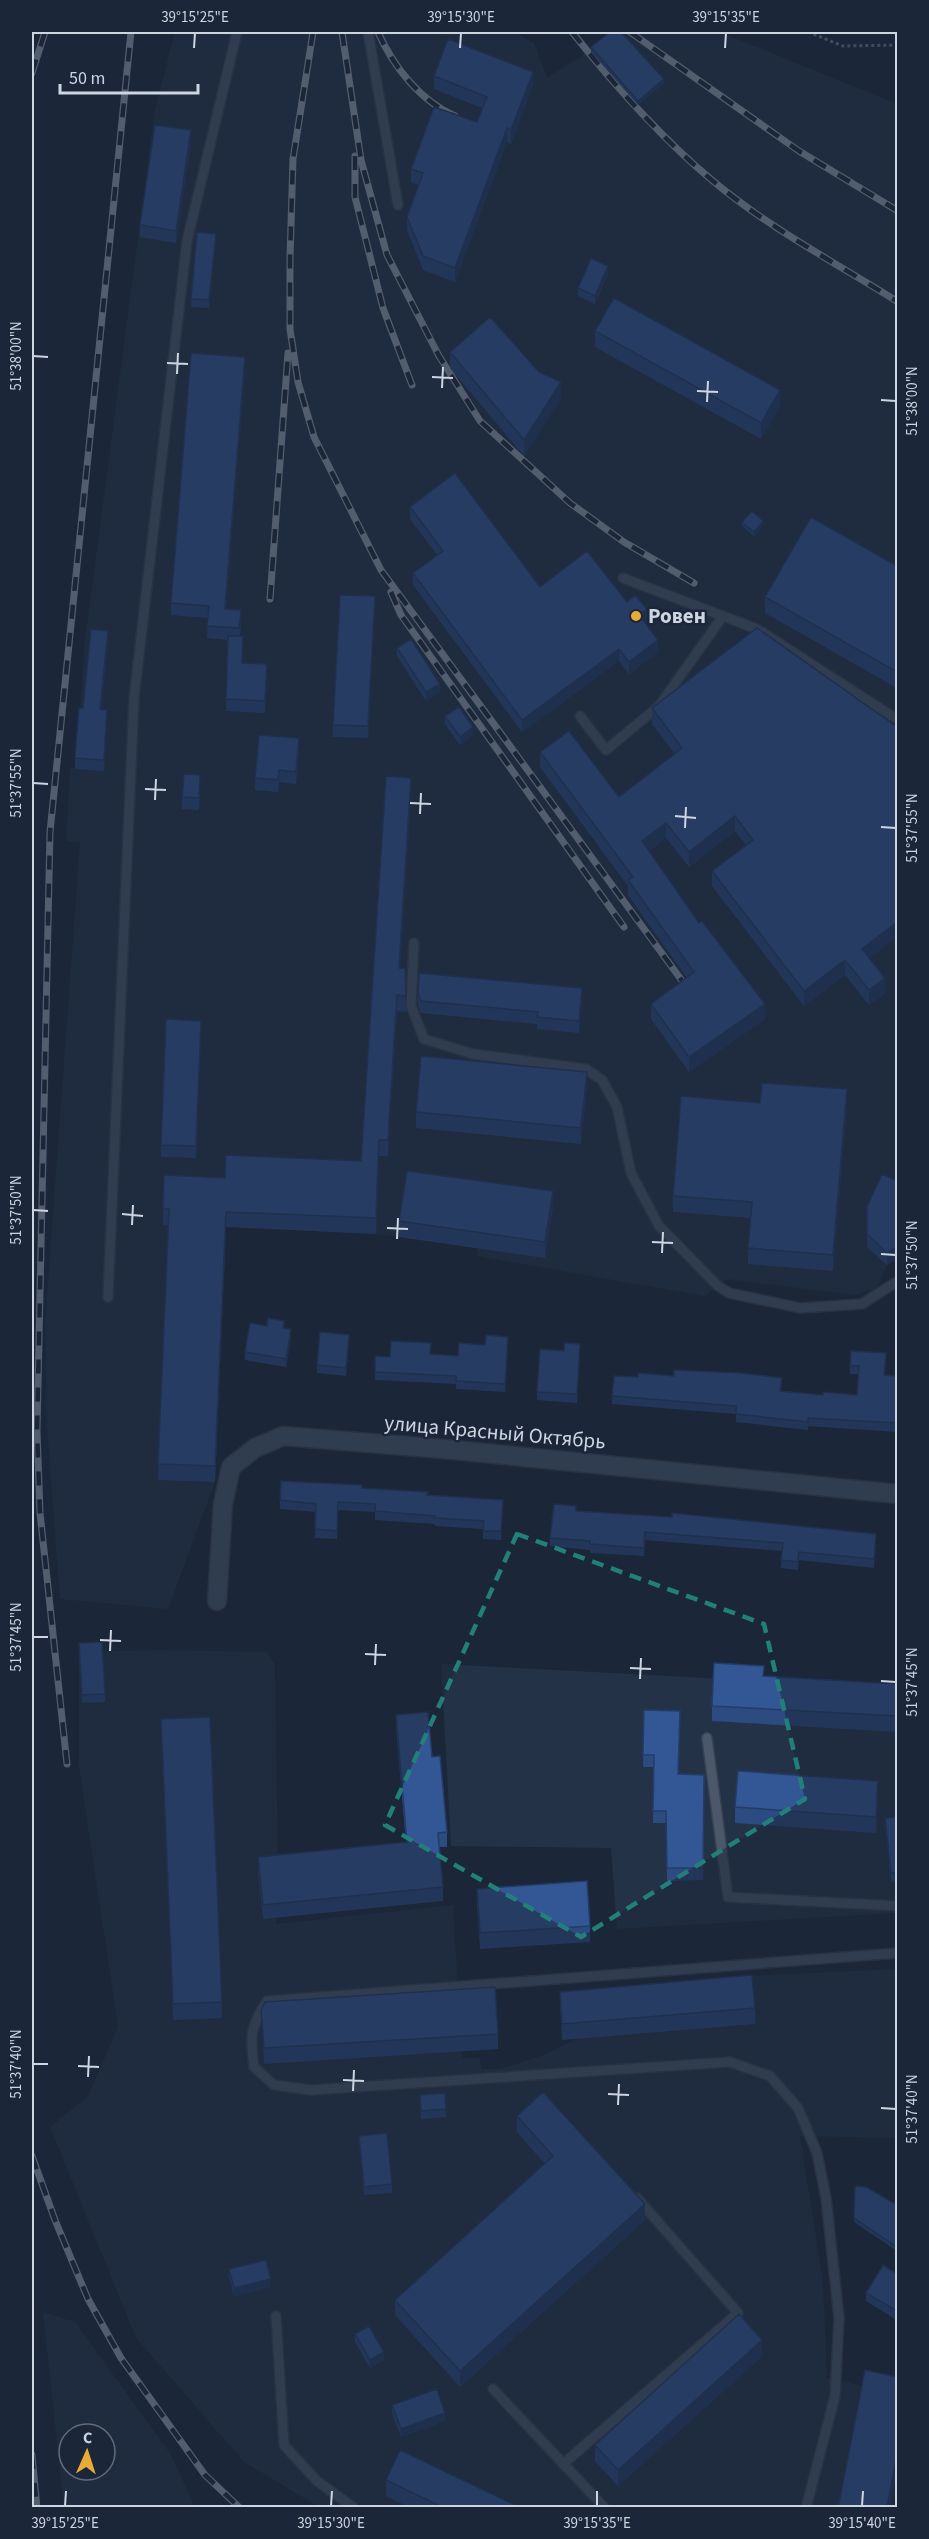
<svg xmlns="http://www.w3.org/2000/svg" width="929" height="2539" viewBox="0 0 929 2539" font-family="'Source Sans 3',sans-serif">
	<rect width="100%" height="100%" fill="#1b2638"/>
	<path fill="#243248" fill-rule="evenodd" d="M175,32H514L534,43L547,77L576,60L611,32H720L897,104V1259L887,1265L877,1288L855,1295L727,1279L704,1296L477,1256V1248L399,1237L376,1234L226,1227L215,1482L168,1609L60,1599L47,1426L45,1324L80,842L66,841L70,768H76L85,640L155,109Z
		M158,1650L266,1652L275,1664L278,1870L276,1924L453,1905L462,2058H480L482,2069H500L544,2055L578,2038L745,1976L897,1969V2138L800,2136L823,2281L827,2378L897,2393L898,2482L893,2507H319L244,2462L136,2338L50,2127L88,2096L118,2027L79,1767V1652Z
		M441,1664L764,1681L897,1699V1913L617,1929L611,1848L451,1846Z
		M43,2312L75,2322L170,2453L195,2507H64ZM69,2434H105V2470H69Z"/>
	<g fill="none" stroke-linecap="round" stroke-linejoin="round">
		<defs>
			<path id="lane" d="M368,32L398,205
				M623,578L757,629L898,720
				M580,716L606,750L659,706L723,616
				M414,943L411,1006L424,1039L473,1054L586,1069L602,1080L617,1107L631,1173L659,1226L718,1286L729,1293L800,1308L862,1304L898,1281
				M108,1297L134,698L187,241L237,32
				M707,1738L728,1897L898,1906
				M276,2316L284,2445L317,2481L354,2508
				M493,2389L605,2508
				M563,2464L738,2313L637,2198
				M806,2508L835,2396L839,2318L826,2198L817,2153L798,2108L770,2076L730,2062L311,2090L274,2085L254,2067C250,2036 250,2027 267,2001L898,1953"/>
			<path id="street" d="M217,1601L223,1504L231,1467L255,1448L283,1436L444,1449L898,1494"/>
		</defs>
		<use href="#lane" stroke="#3a4251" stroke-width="12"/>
		<use href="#street" stroke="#3a4251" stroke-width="21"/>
		<path stroke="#707a89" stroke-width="3" stroke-dasharray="3 3" stroke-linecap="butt" d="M808,32L843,46L898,45"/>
		<use href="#lane" stroke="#4b586c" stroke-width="9"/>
		<use href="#street" stroke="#4b586c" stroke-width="18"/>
		<defs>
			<path id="rail" d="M313,32L293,159L290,258V329L298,382L314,437L381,570L691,993
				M342,32L361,160L387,255L439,356L480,421L570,503L624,542L694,583
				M378,32C393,66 420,101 455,116
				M572,32C615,86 660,137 713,181C769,228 836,263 898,302
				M630,32L799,151L898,211
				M32,73L45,32
				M355,156V197L383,308L412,385
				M391,592L401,615L624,927
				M270,599L288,353
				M67,1764L40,1513L37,1431L50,832L131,32
				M32,2156L55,2220L88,2299L121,2358L205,2475L240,2508
				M32,2455L37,2508"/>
		</defs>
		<use href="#rail" stroke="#969fad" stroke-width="7"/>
		<use href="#rail" stroke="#1b2638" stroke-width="4.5" stroke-dasharray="14" stroke-linecap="butt"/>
	</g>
	<path fill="#2c4b80" d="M591,47L664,83L638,105L591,52Z
		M434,76L533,85L511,144L507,142L455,282L423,270L407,230V217L418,185L411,182V169L477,122L482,108L434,89Z
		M191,142L176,243L140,237V225Z
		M216,242L209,308L191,307V299Z
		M608,274L595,304L578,296V288Z
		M595,331L780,406L761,439L595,347Z
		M450,352L561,398L524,456L450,368Z
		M897,354V365L896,364V356Z
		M245,369L226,609L241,622L240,636L243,663L267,676L265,713L226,711L228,640L207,638L208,618L171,615V603Z
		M410,507L540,587L627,602L647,622L645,623L658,652L629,674L619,661L522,732L413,585V573L437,555L410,519Z
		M742,522L763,525L754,536L742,526Z
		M897,566V688L765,613V597Z
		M375,608L368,738L333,737V725Z
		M108,641L101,709L107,720L104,771L75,769V758L83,708Z
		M397,648L440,692L426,701L397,656Z
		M652,708L869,959L885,994L869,1005L845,975L804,1006L712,886V871L746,845L735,831L689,867L666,838L649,851L765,1019L689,1072L651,1019V1004L687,978L628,895V886L540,767V752L619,797L675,754L652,724Z
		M445,716L473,735L460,745L445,724Z
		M299,751L296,784L279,782L278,792L255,790V778Z
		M200,787L199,810L182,809V797Z
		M411,794L400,968H405L406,1012L397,1011L388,1156H379L376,1234L226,1227L215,1482L158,1480L168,1225H163V1209L225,1178L361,1161Z
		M418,993L582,1000L579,1033L537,1029V1024L421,1013L418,1005Z
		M201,1033L196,1158L161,1157V1145Z
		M587,1087L581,1144L416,1128V1112Z
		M760,1103L847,1105L833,1271L748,1264V1248L751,1218L673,1212V1196Z
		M897,1181V1259L887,1265L867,1247V1207Z
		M553,1207L545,1258L399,1237V1221Z
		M284,1328L291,1338L286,1367L245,1360V1352Z
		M349,1344L346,1376L317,1373V1365Z
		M485,1345H508L505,1392L456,1389V1384L375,1380V1356L390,1357L431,1354L458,1356Z
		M564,1351L580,1353L577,1403L537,1400V1392Z
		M886,1361L885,1375L897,1376V1432L808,1426V1430L736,1422V1414L612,1404V1396L782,1386L781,1391L823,1395H857L859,1374H850V1366Z
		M362,1488L427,1495L503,1508L501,1540L483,1539V1529L435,1526V1524L375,1520V1512L338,1510L337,1539L315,1538L316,1512L280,1509V1500Z
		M576,1511L876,1543L874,1568L799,1560L798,1570L781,1568L782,1551L645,1540L644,1556L590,1553V1550L550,1546V1538Z
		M79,1643L105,1694V1702L82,1703Z
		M764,1676L897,1684V1732L712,1721V1706Z
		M644,1710L679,1774L704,1775L703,1880L667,1881L666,1823H653L654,1767H643Z
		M396,1715L432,1757L447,1832V1847H439L443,1887V1901L263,1919L258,1872V1857L406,1842L396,1730Z
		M161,1719L222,2002V2018L173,2020Z
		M878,1797L876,1833L735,1823V1807Z
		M897,1817V1881L891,1882L885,1818Z
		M477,1889L590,1926V1942L480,1949L477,1905Z
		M560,1992L755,2008V2024L562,2040L560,2007Z
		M261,2010L498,2034V2049L264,2064Z
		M445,2093L446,2117L421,2119L420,2095Z
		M517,2116L645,2220L460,2387L395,2315V2300L545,2164L517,2132Z
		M359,2136L392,2184V2193L364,2195Z
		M855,2186L897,2205V2251L854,2222Z
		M229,2269L271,2287L234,2296L229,2277Z
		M897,2274V2320L866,2301V2293Z
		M355,2334L384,2360L370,2368L355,2342Z
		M762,2356L618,2486L595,2461V2445Z
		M392,2405L445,2421L401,2437L392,2413Z
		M386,2480L521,2508H411L386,2496Z"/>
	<path fill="#243d68" d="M533,72V85L511,144V130Z
		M664,79V83L638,105V101Z
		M507,128V142L455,282V268Z
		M191,130V142L176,243V231Z
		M216,234V242L209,308V300Z
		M608,266V274L595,304V296Z
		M245,357V369L225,621V609Z
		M561,382V398L524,456V440Z
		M780,390V406L761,439V423Z
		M763,521V525L754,536V532Z
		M375,596V608L368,738V726Z
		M647,609V622L639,628V615Z
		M108,631V641L100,720V709Z
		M658,640V652L629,674V662Z
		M619,649V661L522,732V720Z
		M440,684V692L426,701V692Z
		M107,710V720L104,771V760Z
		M473,727V735L460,745V737Z
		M299,738V751L296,784V772Z
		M411,778V794L399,984V968Z
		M735,816V831L689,867V852Z
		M666,823V838L642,856V841Z
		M897,922V937L862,964V949Z
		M845,960V975L804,1006V991Z
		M885,978V994L869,1005V990Z
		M582,988V1000L579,1033V1021Z
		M397,995V1011L388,1156V1140Z
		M765,1004V1019L689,1072V1057Z
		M201,1021V1033L196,1158V1146Z
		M587,1072V1087L581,1144V1128Z
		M847,1089V1105L833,1271V1255Z
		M379,1140V1156L376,1234V1218Z
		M553,1191V1207L545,1258V1242Z
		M226,1212V1227L215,1482V1466Z
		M897,1247V1259L887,1265V1253Z
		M291,1329V1338L286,1367V1359Z
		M349,1335V1344L346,1376V1368Z
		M878,1781V1797L876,1833V1817Z
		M645,2204V2220L460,2387V2371Z
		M271,2279V2287L234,2296V2288Z
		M762,2340V2356L618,2486V2470Z
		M384,2352V2360L370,2368V2360Z
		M445,2413V2421L401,2437V2429Z
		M897,2454V2470L890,2508H887Z"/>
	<path fill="#335795" stroke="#243d68" stroke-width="1.5" d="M610,32H621L664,79L638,101L591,47Z
		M448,39L533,72L511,130L507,128L455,268L423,256L407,217L423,173L411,169L434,107L477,122L487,97L434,76Z
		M155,125L191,130L176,231L140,225Z
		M197,232L216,234L209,300L191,299Z
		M591,258L608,266L595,296L578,288Z
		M614,298L780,390L761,423L595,331Z
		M490,317L539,372L561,382L524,440L450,352Z
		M191,353L245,357L225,609L241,610L239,628L207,626L209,606L171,603Z
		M455,473L540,587L587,551L627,602L635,595L647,609L639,615L658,640L629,662L619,649L522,720L413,573L443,551L410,507Z
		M752,511L763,521L754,532L742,522Z
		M811,517L897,566V672L765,597Z
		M340,595L375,596L368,726L333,725Z
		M757,628L897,727V922L862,949L885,978L869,990L845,960L804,991L712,871L753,840L735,816L689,852L666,823L642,841L699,923L702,921L765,1004L689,1057L651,1004L694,972L628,880L633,877L540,752L569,731L619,797L682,748L652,708Z
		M91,629L108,631L100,709L107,710L104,760L75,758L79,708H83Z
		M228,636H243L242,663L267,664L265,701L226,699Z
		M411,639L440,684L426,692L397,648Z
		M459,707L473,727L460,737L445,716Z
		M259,735L299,738L296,772L279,770L278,780L255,778Z
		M184,774L200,775L199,798L182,797Z
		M386,776L411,778L399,968H405L406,996L397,995L388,1140H379L376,1218L226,1212L215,1466L158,1464L169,1209H163L164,1175L225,1178L226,1155L361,1161Z
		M419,973L582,988L579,1021L537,1017L538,1012L421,1001L418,993Z
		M166,1019L201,1021L196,1146L161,1145Z
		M421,1056L587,1072L581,1128L416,1112Z
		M762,1083L847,1089L833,1255L748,1248L752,1202L673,1196L681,1096L760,1103Z
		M407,1171L553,1191L545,1242L399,1221Z
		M882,1174L897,1181V1247L887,1253L867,1234V1207Z
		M268,1318L284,1321L283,1328L291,1329L286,1359L245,1352L250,1323L267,1326Z
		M320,1332L349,1335L346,1368L317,1365Z
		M486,1335L508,1337L505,1384L456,1381V1376L375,1372V1356L390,1357L391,1341L431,1343L430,1354L458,1356L459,1343L485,1345Z
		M564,1343L580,1344L577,1394L537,1392L540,1349L564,1351Z
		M851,1351L886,1353L884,1375L897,1376V1423L808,1418V1422L736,1414V1406L612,1396L614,1376L638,1377V1373L674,1376V1370L740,1373L782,1378L780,1391L823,1395V1392L857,1395L859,1366H850Z
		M281,1481L362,1485V1488L428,1492L427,1495L503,1500L501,1531H483L484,1521L435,1518V1516L375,1511V1504L338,1502L337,1531L315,1529L316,1504L280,1500Z
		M554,1504L576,1506V1511L672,1517V1513L876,1534L874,1559L799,1552L798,1562L781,1560L783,1543L645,1532L644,1548L590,1544V1541L550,1538Z
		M102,1642L105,1694L82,1695L79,1643Z
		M714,1663L764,1666L763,1676L897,1684V1716L712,1706Z
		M644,1710L680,1711L678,1774L704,1775L703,1868H667L666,1811H653L654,1755H643Z
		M428,1712L432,1757L440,1756L447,1832L438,1833L443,1887L263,1905L258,1857L407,1842L396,1715Z
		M210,1717L222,2002L173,2004L161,1719Z
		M738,1771L878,1781L876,1817L735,1807Z
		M897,1817V1873H891L885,1818Z
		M587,1881L590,1926L480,1933L477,1889Z
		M752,1975L755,2008L562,2024L560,1992Z
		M495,1987L498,2034L264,2048L261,2010L265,2002Z
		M543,2092L645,2204L460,2371L395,2300L553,2156L517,2116Z
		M445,2093L446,2109L421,2111L420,2095Z
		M387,2133L392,2184L364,2187L359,2136Z
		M855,2186L866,2187L897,2205V2247L854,2218Z
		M266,2260L271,2279L234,2288L229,2269Z
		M883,2265L897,2274V2311L866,2293Z
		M739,2314L762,2340L618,2470L595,2445Z
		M369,2326L384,2352L370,2360L355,2334Z
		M865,2370L897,2377V2454L887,2508H838Z
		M437,2389L445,2413L401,2429L392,2405Z
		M400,2450L521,2508H444L386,2480Z"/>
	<path d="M0 0H929V2539H0ZM517,1534L764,1624L805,1799L581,1937L385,1825Z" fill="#1b2638" fill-opacity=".55" fill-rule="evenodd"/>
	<path fill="none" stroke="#22807a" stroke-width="4.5" stroke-dasharray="12 8" stroke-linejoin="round" d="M517,1534L764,1624L805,1799L581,1937L385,1825Z"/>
	<path fill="none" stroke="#cdd5e1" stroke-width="2" d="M194,48L195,33M460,48L461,33M725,48L726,33M33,356L48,357M167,363L188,364M177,374L178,353M432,377L453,378M442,388L443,367M697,391L718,392M881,400L896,401M707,402L708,381M33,783L48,784M145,789L166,790M155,800L156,779M410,803L431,804M420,814L421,793M675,816L696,818M881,827L896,828M685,828L686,807M33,1210L48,1211M122,1214L143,1216M132,1225L133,1205M387,1228L408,1229M397,1239L398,1218M652,1242L673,1243M662,1253L663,1232M881,1254L896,1255M33,1637H48M100,1640L121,1641M110,1651L111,1630M365,1654L386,1655M375,1665L376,1644M630,1668L651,1669M640,1679L641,1658M881,1681L896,1682M33,2064H48M78,2066L99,2067M88,2077L89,2056M343,2080L364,2081M353,2091L354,2070M608,2094L629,2095M618,2105L619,2084M881,2108L896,2109M65,2506L66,2491M331,2506L332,2491M597,2506V2491M862,2506L863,2491"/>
	<circle fill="#e6ac36" stroke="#1b2638" stroke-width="2" cx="636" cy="616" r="6"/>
	<g text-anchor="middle" stroke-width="5" stroke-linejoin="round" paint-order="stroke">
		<g font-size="21" font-weight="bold" fill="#cdd5e1" stroke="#1b2638" text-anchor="start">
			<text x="648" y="623">Ровен</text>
		</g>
		<g font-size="21" fill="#cdd5e1" stroke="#1b2638">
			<text transform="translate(495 1432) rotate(5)" y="7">улица Красный Октябрь</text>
		</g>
	</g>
	<rect width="929" height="2539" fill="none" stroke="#1b2638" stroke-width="66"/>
	<g transform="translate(87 2452) rotate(3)"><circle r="28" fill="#1b2638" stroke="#626c7c" stroke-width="1.5"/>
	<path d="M0-4.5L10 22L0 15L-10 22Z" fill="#e6ac36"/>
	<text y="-9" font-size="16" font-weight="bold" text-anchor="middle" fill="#cdd5e1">С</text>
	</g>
	<path d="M60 84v9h138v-9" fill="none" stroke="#cdd5e1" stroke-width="3"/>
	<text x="69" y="84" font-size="18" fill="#cdd5e1" stroke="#1b2638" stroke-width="4.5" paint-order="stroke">50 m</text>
	<rect x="33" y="33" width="863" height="2473" fill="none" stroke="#cdd5e1" stroke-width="2"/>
	<g font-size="15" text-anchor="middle" fill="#cdd5e1">
		<text x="195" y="22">39°15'25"E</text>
		<text x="461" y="22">39°15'30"E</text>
		<text x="726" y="22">39°15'35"E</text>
		<text transform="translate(16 356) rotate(-90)" y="5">51°38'00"N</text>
		<text transform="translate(912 401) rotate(-90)" y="5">51°38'00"N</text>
		<text transform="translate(16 783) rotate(-90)" y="5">51°37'55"N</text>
		<text transform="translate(912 828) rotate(-90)" y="5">51°37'55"N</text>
		<text transform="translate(16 1210) rotate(-90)" y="5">51°37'50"N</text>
		<text transform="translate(912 1255) rotate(-90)" y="5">51°37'50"N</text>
		<text transform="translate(16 1637) rotate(-90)" y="5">51°37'45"N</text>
		<text transform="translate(912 1682) rotate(-90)" y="5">51°37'45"N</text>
		<text transform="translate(16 2064) rotate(-90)" y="5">51°37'40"N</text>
		<text transform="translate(912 2109) rotate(-90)" y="5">51°37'40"N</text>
		<text x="65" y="2528">39°15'25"E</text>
		<text x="331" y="2528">39°15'30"E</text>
		<text x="597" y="2528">39°15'35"E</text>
		<text x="862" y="2528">39°15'40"E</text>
	</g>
</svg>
